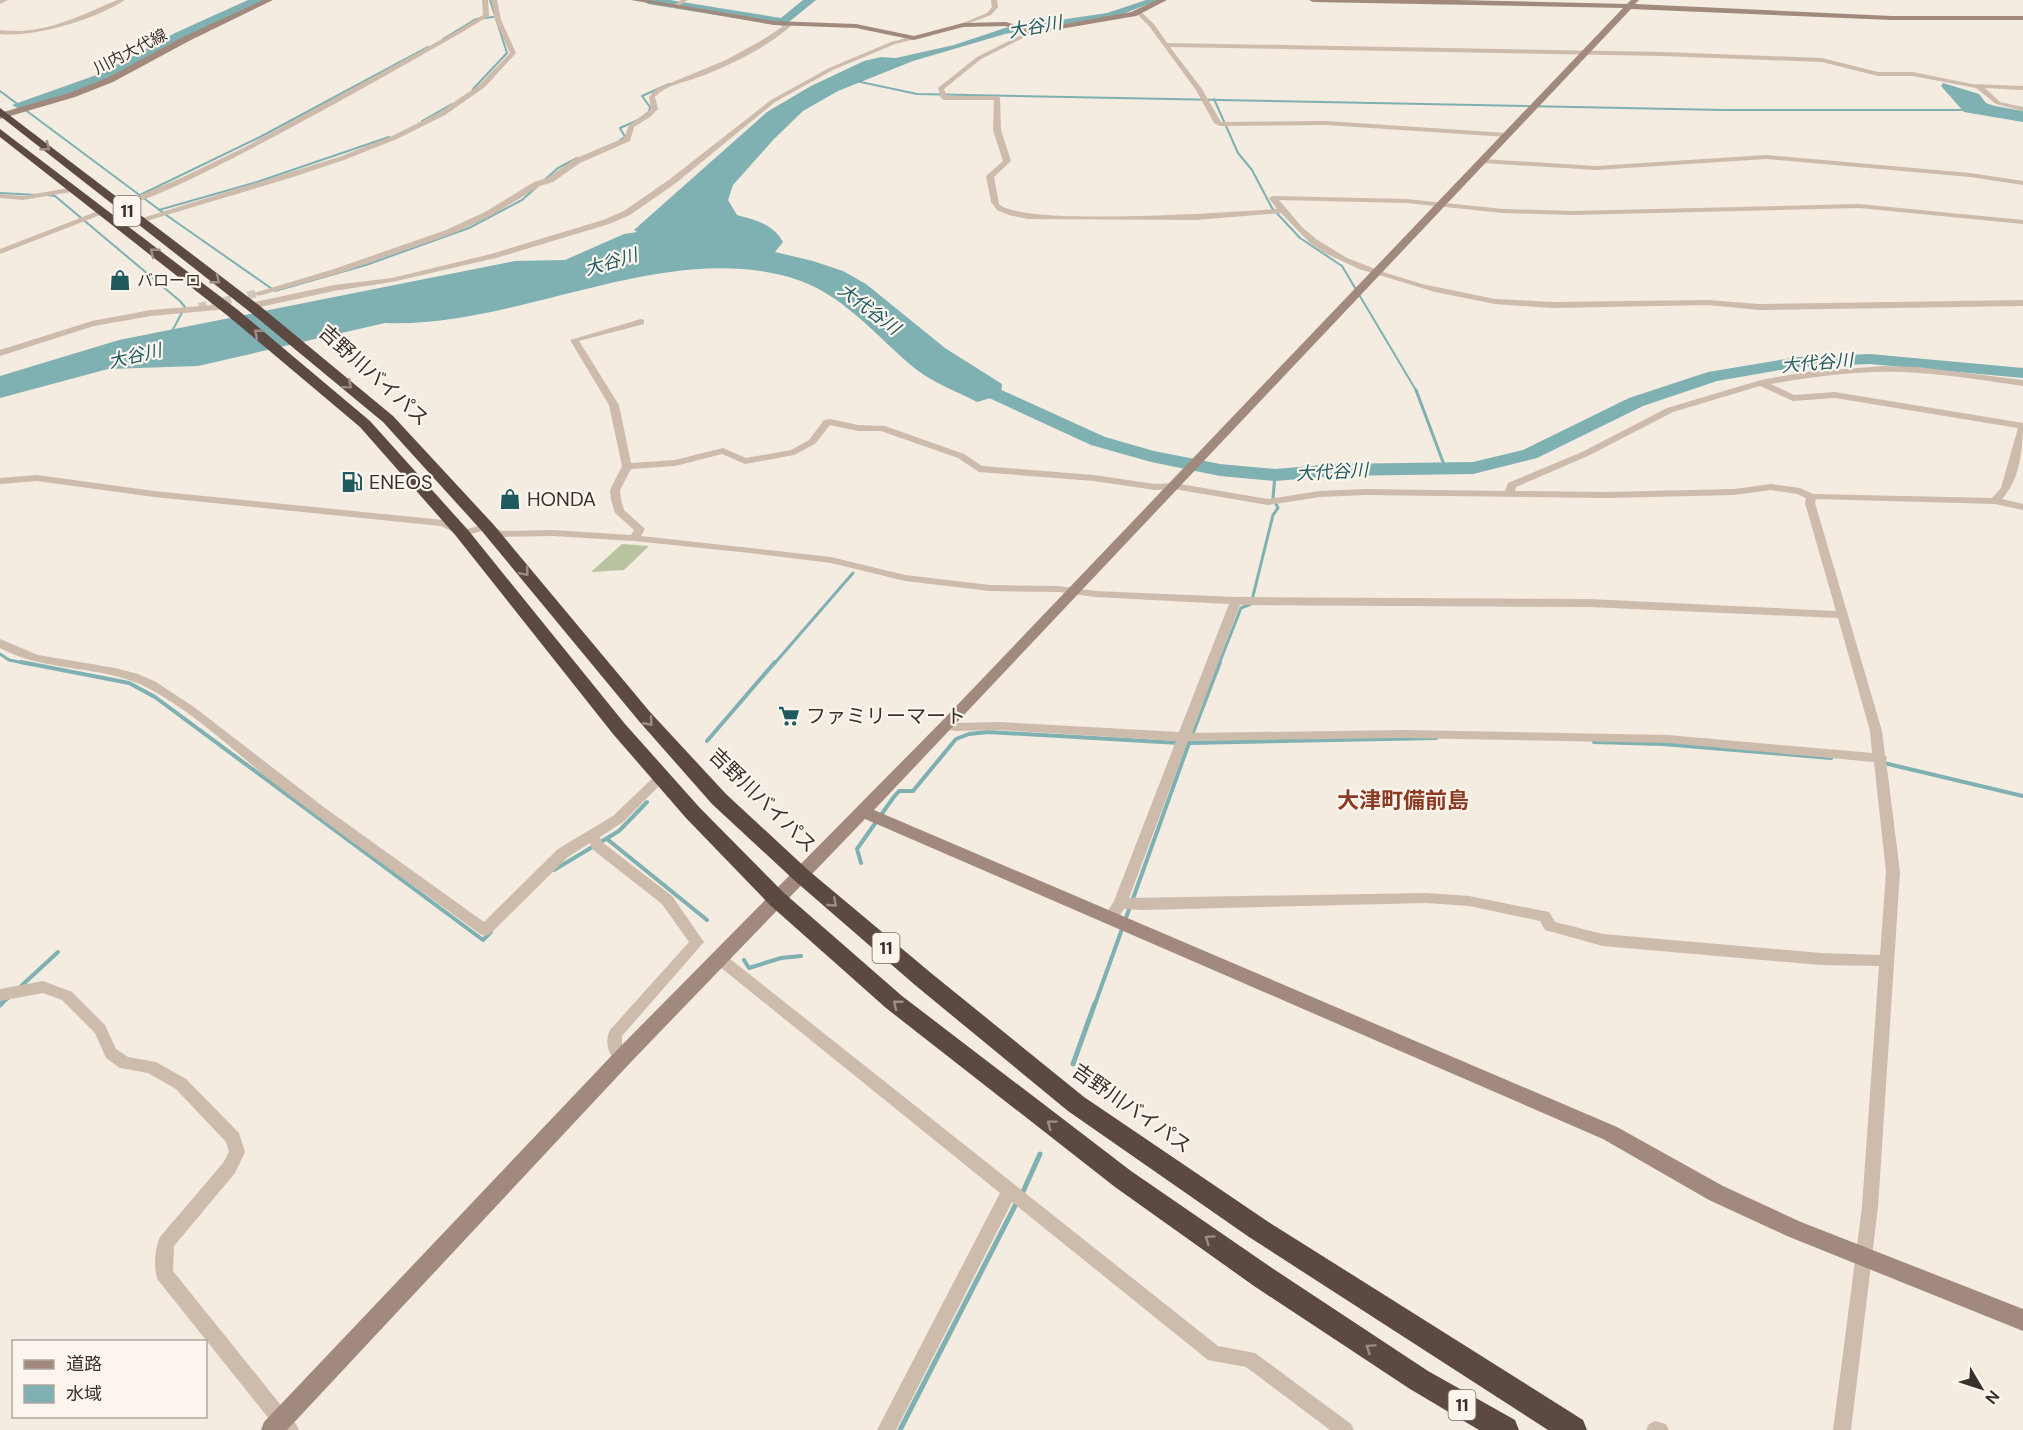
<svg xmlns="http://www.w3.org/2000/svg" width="2023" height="1430" viewBox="0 0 2023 1430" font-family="'DM Sans','Noto Sans JP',sans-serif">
	<rect width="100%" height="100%" fill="#f4ebe1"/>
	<path fill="#b8c4a0" d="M622,544L649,546L624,570L591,572Z"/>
	<path fill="#7fb0b2" d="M1146,0H1159L1120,15L1005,34L913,61L838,91L803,111L774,139L733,185L728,200L737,215C756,220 773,224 783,242L775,252L813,261L843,271L866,284L945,348L1002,384L1001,395L977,402C958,392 934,383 917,370C876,337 843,292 789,277C659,241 519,328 385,323L198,366L108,369L0,398V376L119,340L515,261L565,260L624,234L637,232L634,230L767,112L811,86L864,61L881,57L896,58L954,45L1005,28L1107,13Z
		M1943,83L1979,94L1986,103L1995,106L2023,111V122L1964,112L1941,86Z"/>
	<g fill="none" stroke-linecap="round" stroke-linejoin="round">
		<path stroke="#7fb0b2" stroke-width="2" d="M443,39L476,19L493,17
			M856,81L917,94L1723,110H1966
			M473,89L507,53L490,0
			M0,91L169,217L275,291L366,265L469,228L522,200L558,168L577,158
			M1214,99L1238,153L1252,170L1272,208L1300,238L1342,266L1417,392
			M649,112L650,107L642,96L669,84
			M422,121L452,104
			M620,140L625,137L620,128L638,120
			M0,193L37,195
			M47,195L55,196L180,301L185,307L171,333
			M140,195L260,137L428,47
			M159,210L257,182L389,137"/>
		<path stroke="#7fb0b2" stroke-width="3" d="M1416,390L1446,470
			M0,654L9,660L29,664
			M774,664L853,573
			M1219,664L1241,608L1251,604L1273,515L1278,508L1273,498L1275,475"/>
		<path stroke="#7fb0b2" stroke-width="4" d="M21,662L129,683L155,697L483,940L491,932
			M1192,735L1220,662
			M707,741L775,662
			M1594,742L1663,744L1831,758
			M1884,763L2023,796
			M607,839L707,920
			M861,863L857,849L893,798L899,791H913L956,739L969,734L988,732L1179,743
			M554,870L619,831L647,802
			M744,960L749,968L781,958L801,956
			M19,988L58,952
			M1,1004L9,997
			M1095,1004L1189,743L1436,738"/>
		<path stroke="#7fb0b2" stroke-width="5" d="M0,1005L2,1003
			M1073,1064L1095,1003
			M1022,1194L1040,1154
			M900,1430L1018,1200"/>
		<path fill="#7fb0b2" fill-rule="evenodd" d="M248,0H264L183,39L112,79L53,101L19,109L12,105L102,73L175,33Z
			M642,0H670L781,18L803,0H816L784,26L648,4Z
			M1870,354L2023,368V378L1870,364L1798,367L1717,381L1643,406L1537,458L1473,474L1335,476L1275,481L1220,476L1151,462L1091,445L963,386L960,382L963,378H975L1105,437L1154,451L1220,464L1275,469L1335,464L1473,462L1523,450L1629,398L1708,372L1798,357Z"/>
		<path stroke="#cfc6bd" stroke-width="8" stroke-dasharray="8 4.5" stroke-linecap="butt" d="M199,307L258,293"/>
		<path fill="#cdbbac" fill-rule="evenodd" d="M0,0H8L0,4Z
			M117,0H125C96,19 34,38 0,34V30C41,36 80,16 117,0Z
			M482,0H488L489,16L459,34C420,56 138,219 116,205L181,178L245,147L455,32L483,15Z
			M491,0H497L501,20L516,53L485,87L445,115L397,139L344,160L290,178L143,222L136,220L339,157L392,136L440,112L480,84L510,53L495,20Z
			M681,0H688L676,8H672V6Z
			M991,0H997L998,7L991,15L961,26V24L987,13L992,7Z
			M1136,11H1140L1154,24L1167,43L1663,52L1822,58L1878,72H1913L1972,84L2023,86V90L1985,88L2000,102L2023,107V111L1996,104L1976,88L1913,76H1878L1822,62L1663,56L1170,47L1202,89L1221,122L1326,121L1507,133L1511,135L1507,137L1326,125L1220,126L1214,123L1196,90L1149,26L1136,13Z
			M788,23L793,24C768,47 734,63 702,76C687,82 667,84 655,97L658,109L650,117L634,127L630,141L580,163L553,182L540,186L491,216L452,234L340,273L258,296L254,293L334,269L446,230L485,212L534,182L547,178L574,159L624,138L629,125L651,109L649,97L656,89L726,60L764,39Z
			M1031,30L1033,33L981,59L944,89L947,96H997L1000,98L1001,130L1011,161L994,177L999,204C1023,227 1235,212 1277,209L1269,198L1273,196L1406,199L1503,209L1572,211L1859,204L2023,220V224L1859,208L1572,215L1503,213L1406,203L1279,200L1302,227L1316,239L1347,258L1383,272L1422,284L1495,299L1553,302L1708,300L1759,304L2023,300V306L1759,310L1708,305L1553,308L1495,304L1435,292L1359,269L1325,253L1310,243L1281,213L1196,220L1028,219L1009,215L997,210L991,202L986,176L1003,161L993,130L994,100H944L941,98L938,88L977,57Z
			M914,36L916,39L895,44L833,70L775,102L676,183L630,215L609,224L496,258L392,282L334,291L251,309L247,306L251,303L334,285L392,278L491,254L603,220L624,211L670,179L771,100L829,68L891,42Z
			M1766,155L1970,173L2023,181V185L1970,177L1766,159L1596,170L1483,163L1479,161L1483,159L1596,166Z
			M74,187H77V191L23,200L0,198V194L23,196Z
			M101,210L108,212L0,254V249Z
			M225,304L228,305V309L151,316L94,326L0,356V350L92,321L151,310Z
			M641,319L644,320V324L579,341L619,405L631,463L675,460L723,448L746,458L791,450L809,440L824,420L830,419L858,425L885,426L964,454L982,466L1094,475L1155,484L1174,483L1268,499L1320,491L1365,489L1505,491L1508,483L1582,452L1667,408L1761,380L1806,372L1883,366L1918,367L2023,380V386C1988,381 1953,375 1918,373C1869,369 1818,376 1771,384L1794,395L1835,392L2023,423C2023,448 2020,480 2002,499L2023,504V510L1995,504L1816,499L1815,503L1882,731L1885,755L1887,758L1886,760L1900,872L1878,1207L1851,1430H1833L1862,1207L1879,966L1821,965L1603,946L1545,930L1540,921L1469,906L1426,903L1142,910L1124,909C1119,916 1116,924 1106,921L1104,917L1114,901L1176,741L1000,730L954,731L943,728L941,725L947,721L954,723L1000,722L1179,732L1229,604L1095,597L1059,592L990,591L905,581L831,563L750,553L634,541L553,536L500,537L486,530L462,536L441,526L154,497L37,481L0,484V478L37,475L154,491L443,520L463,530L487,524L502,531L553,530L631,535L634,530L615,513L611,500L610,490L622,466L609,405L570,340ZM1760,386L1793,401L1835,398L2018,428L2001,488L1992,498L1813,494L1800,488L1771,484L1734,489L1606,492L1515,491L1516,487L1588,456L1673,412ZM830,425L858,431H881L958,458L979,472L1094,481L1155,490L1174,489L1268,505L1320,497L1365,495L1606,498L1734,495L1771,490L1797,494L1806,498L1805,503L1836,611L1589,599L1236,597L1095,591L1059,586L990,585L905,575L831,557L641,536L645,529L624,510L621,500L620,490L631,469L675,466L722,454L745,464L794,455L815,444ZM1240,605L1589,607L1838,618L1870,731L1872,753L1668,735L1404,730L1192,733ZM1404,738L1668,743L1874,762L1886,872L1880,955L1821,953L1603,934L1555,922L1549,912L1469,896L1426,893L1129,898L1188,741Z
			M0,639L38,655L115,668L138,674L156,682L194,707L325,808L484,922L558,849L613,816L658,773H666L668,776L666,779L623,822L600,837L602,842L672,896L704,942L622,1036V1045L631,1056L629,1061C610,1067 603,1044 610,1030L689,942L662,904L592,849L590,843L568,857L490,934L485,936L480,934C412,884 342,836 275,784C234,751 195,713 148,688C102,664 46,673 0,648Z
			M719,952L724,954L1218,1346L1255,1353L1351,1424L1354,1430H1330L1246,1367L1208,1360L1012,1202L896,1430H877L1000,1193L714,962L712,958L714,954Z
			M43,981L72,992L105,1025L116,1049L128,1057L156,1062L186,1079L239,1133L245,1152L235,1173L174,1246L173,1271L296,1424L299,1430H278L158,1280C153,1269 155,1248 160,1237L223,1163L229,1152L226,1142L176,1089L148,1073L120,1068L106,1058L95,1033L62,1000L43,993L0,1001V989Z
			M1655,1421L1666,1424L1669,1430H1646L1649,1424Z"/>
		<path fill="#a18a7d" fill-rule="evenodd" d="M263,0H273L189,41L113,82L75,97L0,119V113L69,93L107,78L183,37Z
			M631,0H648L774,21L856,24L914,36L963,23L1006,22L1031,30L1131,12L1157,0H1167L1136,16L1031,34L1005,26L963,27L914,40L856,28L774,25Z
			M1309,0H1457L1627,4L1631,0H1639L1635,4L1892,16H2023V20H1892L1631,9L874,810L1617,1127L1723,1186L1801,1222L2023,1309V1331L1787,1236L1709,1200L1603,1139L865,819L631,1062L287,1430H261L264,1422L617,1050L942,721L1623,8L1313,2Z"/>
		<path fill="#5c4a42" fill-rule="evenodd" d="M0,108L260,306L393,416L493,524L650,712L726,794L808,870L931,973L1084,1097L1267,1221L1583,1420L1587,1430H1548L1249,1237L1068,1111L915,985L794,880L712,804L638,720L481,530L383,422L250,312L0,116Z
			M0,129L238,310L370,421L468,530L625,724L700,808L784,893L902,996L1131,1171L1272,1268L1428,1371L1515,1420L1519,1430H1479L1410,1389L1254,1286L1115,1187L886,1008L770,905L686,818L613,734L456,536L360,427L228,316L0,137Z"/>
	</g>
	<defs><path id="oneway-chevron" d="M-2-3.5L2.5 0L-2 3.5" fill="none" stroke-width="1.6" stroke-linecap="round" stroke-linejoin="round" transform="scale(1.5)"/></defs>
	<g stroke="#9c8e87">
		<use href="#oneway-chevron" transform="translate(46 147) rotate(38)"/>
		<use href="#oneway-chevron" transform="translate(154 252) rotate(-142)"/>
		<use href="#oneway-chevron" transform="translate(216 280) rotate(38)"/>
		<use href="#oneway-chevron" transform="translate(258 333) rotate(-140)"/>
		<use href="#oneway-chevron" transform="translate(348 385) rotate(40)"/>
		<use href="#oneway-chevron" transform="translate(525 572) rotate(50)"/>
		<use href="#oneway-chevron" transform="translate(649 722) rotate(48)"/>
		<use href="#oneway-chevron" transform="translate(833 903) rotate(41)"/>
		<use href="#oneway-chevron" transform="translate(897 1004) rotate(-141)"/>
		<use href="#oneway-chevron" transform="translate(1051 1124) rotate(-143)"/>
		<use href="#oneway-chevron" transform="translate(1209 1239) rotate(-145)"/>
		<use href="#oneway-chevron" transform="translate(1370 1348) rotate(-146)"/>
	</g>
	<defs>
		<symbol id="shop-bare" viewBox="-9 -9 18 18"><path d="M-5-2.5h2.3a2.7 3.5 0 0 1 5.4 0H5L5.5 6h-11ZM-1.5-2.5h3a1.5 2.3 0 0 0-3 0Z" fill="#1f5a5e" stroke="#fbf5ee" stroke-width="2.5" paint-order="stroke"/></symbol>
		<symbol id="fuel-bare" viewBox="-9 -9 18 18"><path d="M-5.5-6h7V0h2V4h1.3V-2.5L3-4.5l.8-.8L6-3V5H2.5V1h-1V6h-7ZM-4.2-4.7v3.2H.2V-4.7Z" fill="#1f5a5e" stroke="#fbf5ee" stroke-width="2.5" paint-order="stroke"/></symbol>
		<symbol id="supermarket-bare" viewBox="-9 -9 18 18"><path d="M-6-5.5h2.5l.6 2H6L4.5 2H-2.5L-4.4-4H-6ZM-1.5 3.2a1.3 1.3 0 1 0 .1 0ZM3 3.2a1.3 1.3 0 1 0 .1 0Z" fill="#1f5a5e" stroke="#fbf5ee" stroke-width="2.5" paint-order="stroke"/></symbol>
	</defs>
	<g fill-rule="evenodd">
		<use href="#shop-bare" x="105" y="265" width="30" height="30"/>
		<use href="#fuel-bare" x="337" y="467" width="30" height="30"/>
		<use href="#shop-bare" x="495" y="484" width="30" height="30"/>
		<use href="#supermarket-bare" x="774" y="701" width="30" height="30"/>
	</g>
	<g text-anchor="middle" stroke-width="4.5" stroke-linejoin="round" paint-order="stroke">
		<g font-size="16" fill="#3b302b" stroke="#fbf5ee">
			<text transform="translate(130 51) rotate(-27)" y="6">川内大代線</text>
		</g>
		<g font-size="16" fill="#3b302b" stroke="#fbf5ee" text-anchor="start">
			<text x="137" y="286">バローロ</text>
		</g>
		<g font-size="18" font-style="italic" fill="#1f5a5e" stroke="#fbf5ee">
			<text transform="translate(1035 27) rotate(-10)" y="6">大谷川</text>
			<text transform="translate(611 262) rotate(-16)" y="6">大谷川</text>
			<text transform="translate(869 309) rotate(37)" y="6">大代谷川</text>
			<text transform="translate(135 356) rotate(-13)" y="6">大谷川</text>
			<text transform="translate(1817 363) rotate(-5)" y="6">大代谷川</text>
			<text transform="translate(1332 472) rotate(-3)" y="6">大代谷川</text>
		</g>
		<g fill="#fbf5ee" stroke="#756b66" stroke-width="1.5">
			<rect x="113.5" y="196" width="27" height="30" rx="4.5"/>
			<rect x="872.5" y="933" width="27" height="30" rx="4.5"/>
			<rect x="1448.5" y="1390" width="27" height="30" rx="4.5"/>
		</g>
		<g font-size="18" font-weight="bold" fill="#3b302b">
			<text x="127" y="217">11</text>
			<text x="886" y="954">11</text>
			<text x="1462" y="1411">11</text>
		</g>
		<g font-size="20" fill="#3b302b" stroke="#fbf5ee">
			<text transform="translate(374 375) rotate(42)" y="7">吉野川バイパス</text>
			<text transform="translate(763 800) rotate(44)" y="7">吉野川バイパス</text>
			<text transform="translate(1132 1108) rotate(35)" y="7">吉野川バイパス</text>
		</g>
		<g font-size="20" fill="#3b302b" stroke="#fbf5ee" text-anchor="start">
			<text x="369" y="489">ENEOS</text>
			<text x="527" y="506">HONDA</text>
			<text x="806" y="723">ファミリーマート</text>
		</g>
		<g font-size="22" font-weight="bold" fill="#8c3b22" stroke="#fbf5ee">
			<text x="1403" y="808">大津町備前島</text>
		</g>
	</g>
	<rect x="12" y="1340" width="195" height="78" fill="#fbf5ee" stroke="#aea6a0" stroke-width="1.5"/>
	<rect x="24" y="1360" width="30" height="9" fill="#a18a7d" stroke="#aea6a0" stroke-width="1.5"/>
	<text x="66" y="1370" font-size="18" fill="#3b302b">道路</text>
	<rect x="24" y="1385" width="30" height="18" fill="#7fb0b2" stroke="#aea6a0" stroke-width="1.5"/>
	<text x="66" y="1400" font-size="18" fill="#3b302b">水域</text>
	<g transform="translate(1981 1388) rotate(129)" stroke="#fbf5ee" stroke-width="4.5" paint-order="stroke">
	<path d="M0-4.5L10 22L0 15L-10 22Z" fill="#3b302b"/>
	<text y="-9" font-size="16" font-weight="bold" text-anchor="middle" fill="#3b302b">N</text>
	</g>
</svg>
